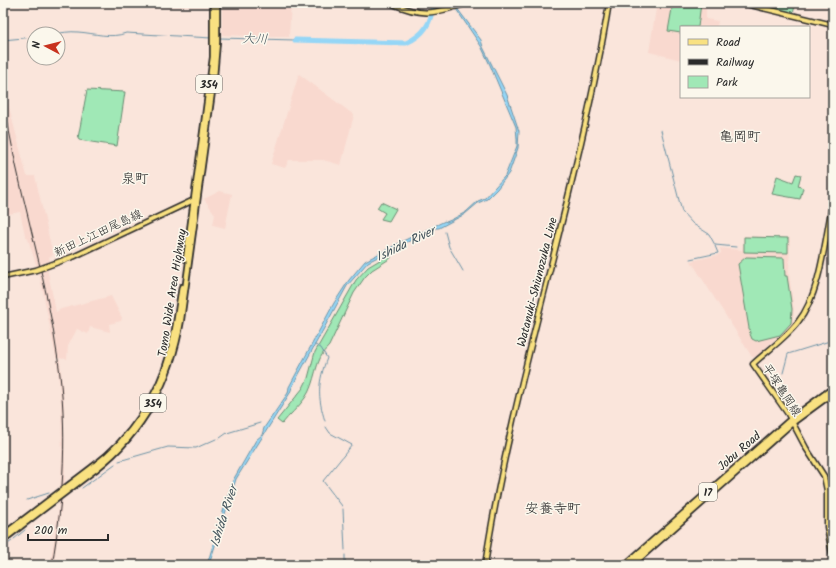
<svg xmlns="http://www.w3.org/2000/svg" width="836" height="568" viewBox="0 0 836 568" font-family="Kalam,'Klee One',sans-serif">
	<rect width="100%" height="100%" fill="#fae5db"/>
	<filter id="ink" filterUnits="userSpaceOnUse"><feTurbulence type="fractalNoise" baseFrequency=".025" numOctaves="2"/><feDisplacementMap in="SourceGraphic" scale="8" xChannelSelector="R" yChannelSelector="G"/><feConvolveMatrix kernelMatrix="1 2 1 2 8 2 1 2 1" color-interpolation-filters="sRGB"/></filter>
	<g filter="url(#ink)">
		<path fill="#f9d9cf" d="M222,3H291L289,37L222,35Z
			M657,3H706V19L718,21L717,27H681V60L649,52Z
			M299,74L354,115L341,165L323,160H289L285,168L271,164Z
			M3,84L27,176H35L53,255L49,257L50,261L46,263L56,312L61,309L111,296L122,318L121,321L109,324L110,332L90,327L88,334L77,329L68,346L67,359L56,358L40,277L28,239L25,235L20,212L3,215Z
			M220,191L232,194L225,228L213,225L215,214L204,199Z
			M744,236L790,238L789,273L794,310L793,323L756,357H752L691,261L718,255L721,253L720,248L742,250Z
			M60,360L64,403L65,480L54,563V565H50L59,508L62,457L61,403L57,361Z"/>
		<path fill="#a0e8b6" stroke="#668a70" d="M673,3H701L698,27H681V33L668,31Z
			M752,3H796L793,13Z
			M87,90L125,92L117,146L79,140L78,138Z
			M796,174L801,175L798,186L803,188L800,199L772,194L777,176L793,182Z
			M381,202L396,209L389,221L381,219L385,213L377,208Z
			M744,237L788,238V253L744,252Z
			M390,254L391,258L372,270L365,277L354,293L329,346C314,359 316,383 305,398C298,408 289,415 282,424L277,420L303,388L308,378L315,352L356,280L368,267Z
			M746,257L784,258L785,276H787L792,309L791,323L780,335L756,341L752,339L750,334L738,264Z"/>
		<path fill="#95d6f6" stroke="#6b92a5" d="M452,3H453L481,40L483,47L507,95L519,131L518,148L509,173L497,189L487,199L478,203L465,214L439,228H435L368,262L347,286L292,387L290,393L236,479L209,565H207L232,482L256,440L262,435L264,428L288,393L289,387L334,303L349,280L365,261L405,240L445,221L446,222L451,220L466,212L478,201L485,198L505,176L517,146V139L516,127L490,65L481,46Z"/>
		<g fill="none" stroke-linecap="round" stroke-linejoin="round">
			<path stroke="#6b92a5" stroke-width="1" d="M53,34C61,33 70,31 78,32C94,33 111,39 126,33L211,38
				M219,38L295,40
				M3,40L34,37
				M661,130L682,212L693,224L709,234L715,245L736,247
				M445,232L449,247L463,271
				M690,259L718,253L715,246
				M315,345L321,348L327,358C318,382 317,396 325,421
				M783,373L788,354L833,340
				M326,427L330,433L352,445L323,481L342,506
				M220,438L227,433L260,423
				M119,461L168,447L196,448L216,439
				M82,488L115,464
				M27,500L49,493
				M343,509L345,550
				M14,539L25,530
				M3,547L12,541
				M345,555V565"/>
			<path stroke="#95d6f6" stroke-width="5" d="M295,40L406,43C424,35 432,23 433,3"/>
			<defs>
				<path id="major" d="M390,3C426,18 433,13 469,3
					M742,3L833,25
					M833,201C825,238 821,293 798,322C786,338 768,350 753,364L788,414L806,448L824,476L827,491V527L833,559
					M75,256L196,199
					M485,565C514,375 578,193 609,3"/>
				<path id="highway" d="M186,259L213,57V3
					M94,466C130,439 158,398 170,353C176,331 178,309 182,287
					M96,469C144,432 171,379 181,320L214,77L217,42V3
					M3,535L19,523
					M3,540L21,526
					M625,565L791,419L833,388
					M632,565L792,423L833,393"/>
			</defs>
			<use href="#major" stroke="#2b2b2b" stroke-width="7"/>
			<use href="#highway" stroke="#2b2b2b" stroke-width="8"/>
			<use href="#major" stroke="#f9e181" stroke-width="4"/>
			<use href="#highway" stroke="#f9e181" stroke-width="4.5"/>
			<path stroke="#2b2b2b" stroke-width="1" d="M4,99C16,187 46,271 58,360C68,428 64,497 52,565"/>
			<defs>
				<path id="major-bridge" d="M3,277L36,270L75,256"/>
				<path id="highway-bridge" d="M19,523L94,466
					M21,526L96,469"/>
			</defs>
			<use href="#major-bridge" stroke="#2b2b2b" stroke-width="7" stroke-linecap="butt"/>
			<use href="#highway-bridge" stroke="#2b2b2b" stroke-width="8" stroke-linecap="butt"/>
			<use href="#major-bridge" stroke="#f9e181" stroke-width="4"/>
			<use href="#highway-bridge" stroke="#f9e181" stroke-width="4.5"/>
		</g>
	</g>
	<g text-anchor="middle" stroke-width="3" stroke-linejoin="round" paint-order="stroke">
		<g fill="#fbf7ec" stroke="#696865" stroke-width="1">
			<rect x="196" y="75" width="26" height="18" rx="3"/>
			<rect x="140" y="394" width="26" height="18" rx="3"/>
			<rect x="699" y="483" width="18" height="18" rx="3"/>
		</g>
		<g font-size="11" font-weight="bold" fill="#2b2b2b">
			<text x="209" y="88">354</text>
			<text x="153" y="407">354</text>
			<text x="708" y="496">17</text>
		</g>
		<g font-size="12" fill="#2b2b2b" stroke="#fbf7ec">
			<text transform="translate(98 233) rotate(-25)" y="4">新田上江田尾島線</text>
			<text transform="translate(537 282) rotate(-76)" y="4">Watanuki-Shiunozuka Line</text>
			<text transform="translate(172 293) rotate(-81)" y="4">Tomo Wide Area Highway</text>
			<text transform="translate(782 390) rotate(57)" y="4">平塚亀岡線</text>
			<text transform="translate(739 451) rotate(-41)" y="4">Jobu Road</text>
		</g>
		<g font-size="13" font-style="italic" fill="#46565e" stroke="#fbf7ec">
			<text transform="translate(255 38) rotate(2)" y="5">大川</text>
			<text transform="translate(405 243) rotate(-26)" y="5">Ishida River</text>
			<text transform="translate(223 516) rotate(-72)" y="5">Ishida River</text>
		</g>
		<g font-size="14" fill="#2b2b2b" stroke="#fbf7ec">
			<text x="740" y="141">亀岡町</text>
			<text x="135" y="183">泉町</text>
			<text x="553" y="513">安養寺町</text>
		</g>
	</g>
	<rect width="836" height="568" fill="none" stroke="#fbf7ec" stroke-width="16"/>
	<rect x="8" y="8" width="820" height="552" fill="none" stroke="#2b2b2b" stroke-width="1.5" filter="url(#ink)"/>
	<rect x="680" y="26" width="130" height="72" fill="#fbf7ec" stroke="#a8a59f"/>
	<rect x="688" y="39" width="20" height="6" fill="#f9e181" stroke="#a8a59f"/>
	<text x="716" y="46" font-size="12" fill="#2b2b2b">Road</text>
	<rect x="688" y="59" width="20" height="6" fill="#2b2b2b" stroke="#a8a59f"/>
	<text x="716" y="66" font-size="12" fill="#2b2b2b">Railway</text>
	<rect x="688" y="76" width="20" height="12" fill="#a0e8b6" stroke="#a8a59f"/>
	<text x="716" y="86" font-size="12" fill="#2b2b2b">Park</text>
	<g transform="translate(46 46) rotate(277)"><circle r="19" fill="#fbf7ec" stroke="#a8a59f"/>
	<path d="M0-3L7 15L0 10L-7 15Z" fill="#c8321e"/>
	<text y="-6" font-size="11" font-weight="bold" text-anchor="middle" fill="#2b2b2b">N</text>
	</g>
	<path d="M28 534v6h80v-6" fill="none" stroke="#2b2b2b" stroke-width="2"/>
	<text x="34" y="534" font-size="12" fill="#2b2b2b" stroke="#fbf7ec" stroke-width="3" paint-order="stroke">200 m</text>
</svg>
